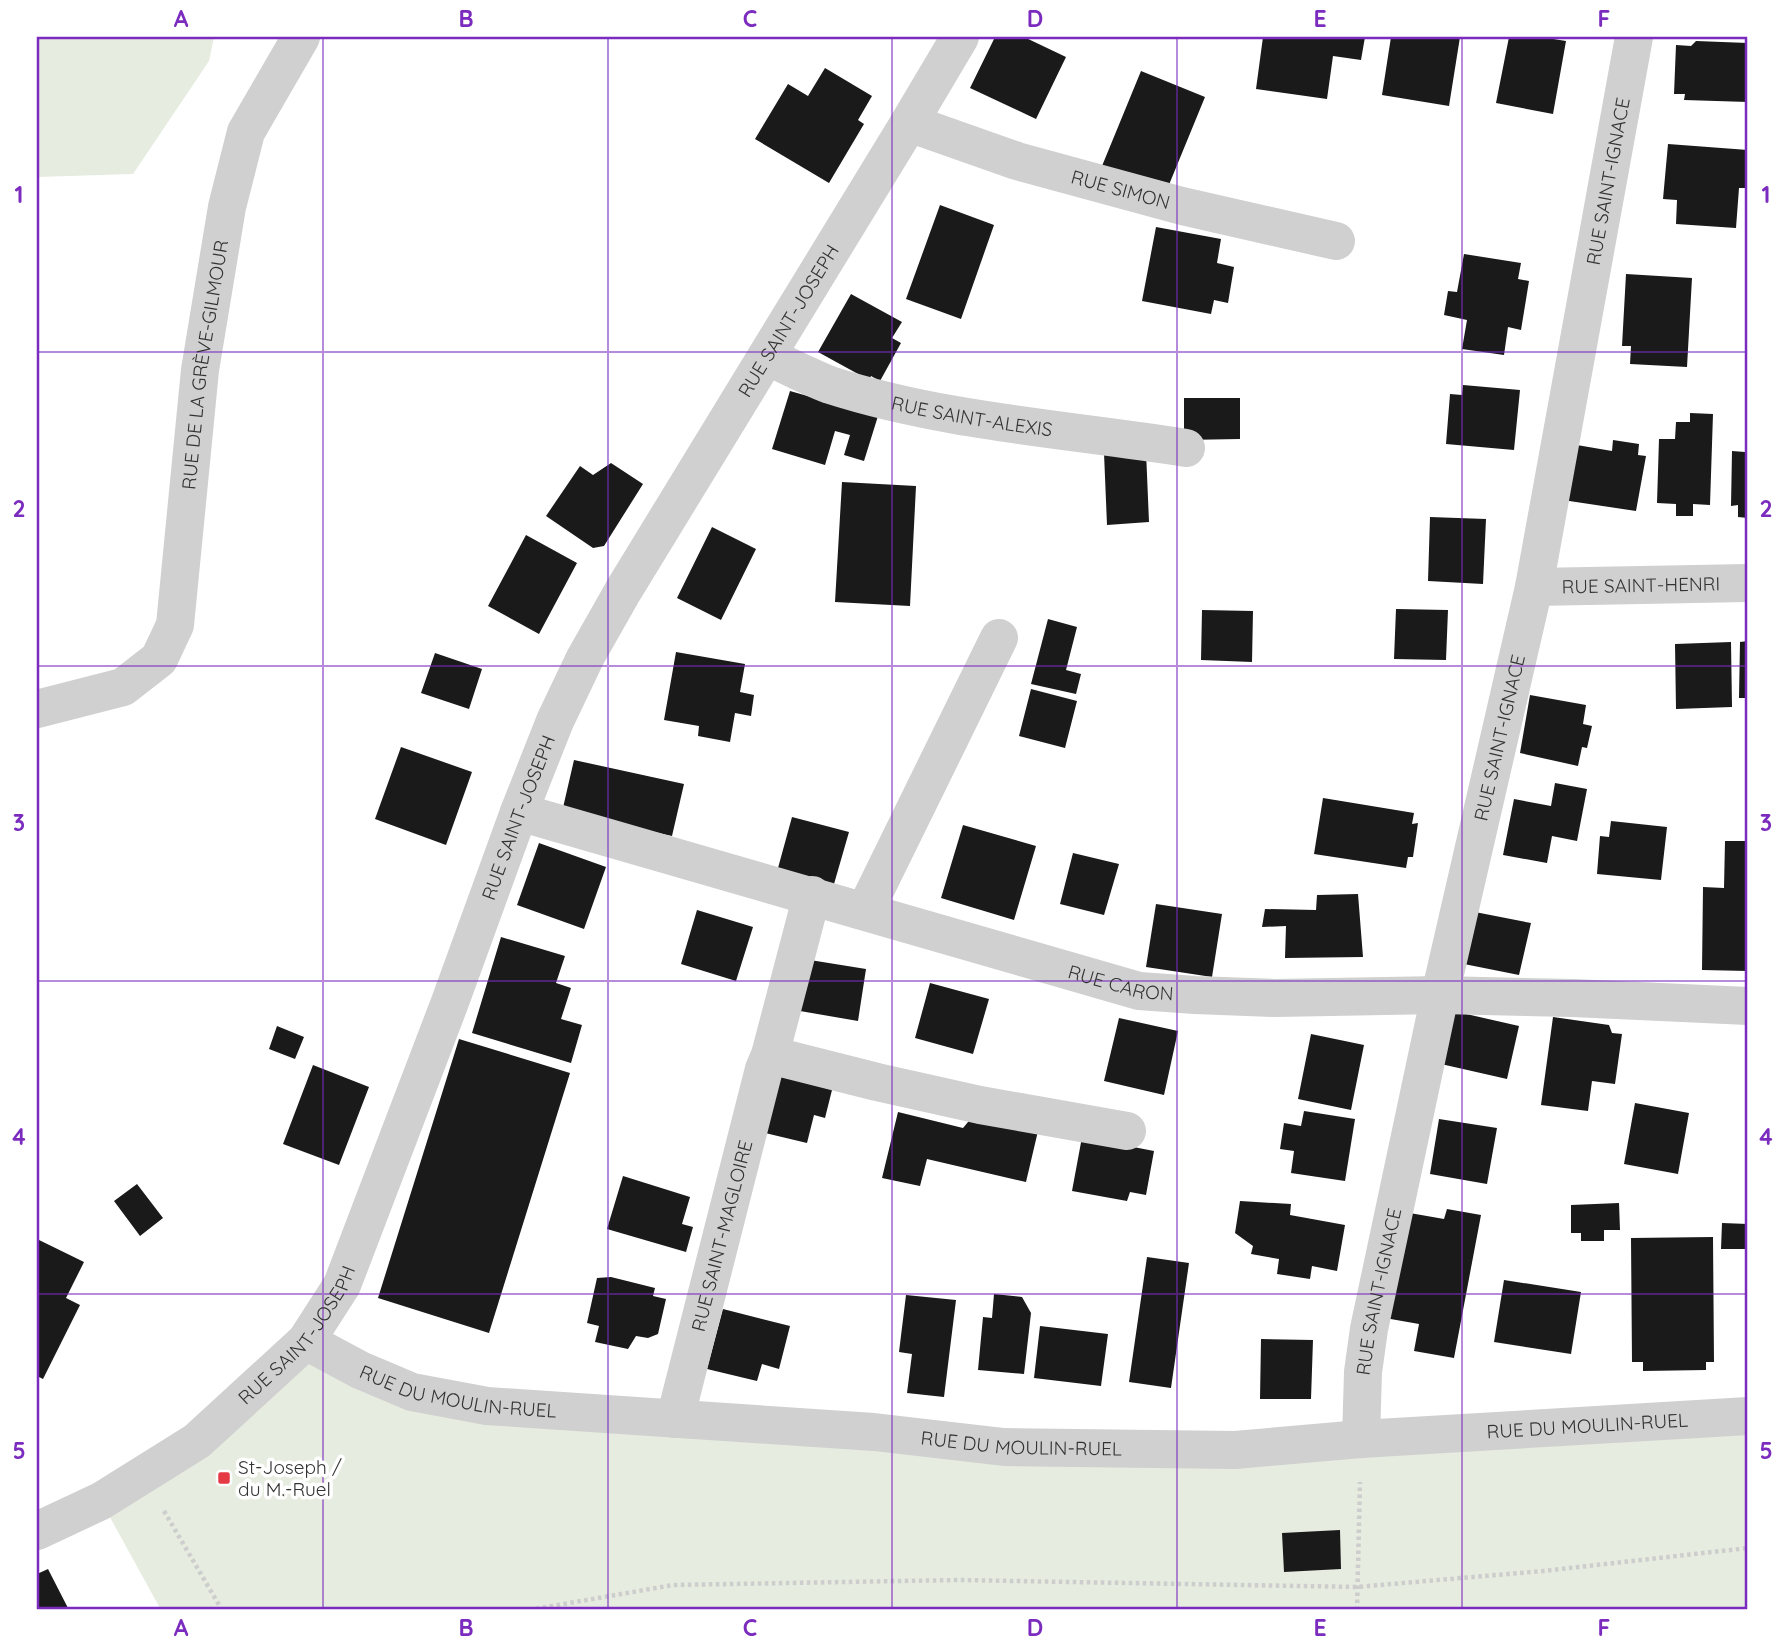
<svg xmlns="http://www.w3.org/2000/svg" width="1785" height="1647" viewBox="0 0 1785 1647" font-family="Quicksand,sans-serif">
	<rect width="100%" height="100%" fill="#fff"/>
	<path fill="#e6ecdf" d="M37,37H214L209,61L133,174L37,177Z
		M306,1341L412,1392L1004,1447L1748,1416V1610H161L101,1501Z"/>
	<path fill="#1a1a1a" d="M995,37H1024L1066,57L1036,119L970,88Z
		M1263,37H1365L1361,60L1333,56L1327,99L1256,89Z
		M1391,37H1460L1449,106L1382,95Z
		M1509,37H1541L1566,41L1553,114L1496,103Z
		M1696,41L1748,43V102L1684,100L1685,94H1674L1676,45L1691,46Z
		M825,68L872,96L858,120L864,124L829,183L755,139L788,84L808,96Z
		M1141,71L1205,97L1166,192L1102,166Z
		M1668,144L1748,150V188H1739L1736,228L1676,224L1677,200L1663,199Z
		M940,205L994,225L961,319L906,299Z
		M1156,227L1221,239L1217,263L1234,267L1228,303L1214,300L1211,314L1142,301Z
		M1464,254L1521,263L1518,279L1529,281L1521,330L1508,327L1504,355L1462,349L1467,320L1444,315L1448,291L1457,292Z
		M1626,274L1692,278L1687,367L1630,364L1631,346H1622Z
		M851,294L902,322L892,338L901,343L880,381L871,376L869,380L818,352Z
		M1463,385L1520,390L1514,450L1446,444L1450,394L1462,395Z
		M790,391L878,416L864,461L844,455L850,435L835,431L825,465L772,449Z
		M1184,398H1240V439L1184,440Z
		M1690,413L1713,414L1710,505L1693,504V516H1676V504L1657,503L1659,439H1675L1676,422H1690Z
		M1745,433H1748V518L1738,517V505L1731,506L1732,451L1745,452Z
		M1613,440L1639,444L1638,455L1646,456L1636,511L1556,499L1565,443L1612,451Z
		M1146,451L1149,522L1107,525L1104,453Z
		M611,463L643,484L604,546L593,548L546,516L580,466L593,475Z
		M842,482L916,486L910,606L835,602Z
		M1430,517L1486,519L1483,584L1428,581Z
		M712,527L756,549L721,620L677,598Z
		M526,535L577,563L539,634L488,606Z
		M1396,609L1448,610L1446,660L1394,659Z
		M1202,610L1253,611L1252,662L1201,660Z
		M1048,619L1077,627L1066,670L1081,674L1076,694L1031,684Z
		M1748,641V698H1739L1740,642Z
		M1731,642L1732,707L1676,709L1675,644Z
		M676,652L745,664L740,692L754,695L751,716L735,713L730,742L698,736L699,726L664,720Z
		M435,653L482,669L469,709L421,693Z
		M1031,689L1077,701L1065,748L1019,736Z
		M1530,695L1586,705L1583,724L1592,726L1587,748L1582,747L1578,766L1520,753Z
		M401,747L472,772L446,845L375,819Z
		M574,760L684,784L672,836L562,812Z
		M1555,783L1587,789L1577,841L1552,836L1547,863L1503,855L1514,799L1551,806Z
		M1323,798L1414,813L1412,824L1418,823L1413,857H1408L1406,868L1314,854Z
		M792,817L849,832L834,884L778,868Z
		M1611,821L1667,827L1661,880L1597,874L1600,836L1609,837Z
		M963,825L1036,846L1014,920L941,898Z
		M1725,841H1748V971L1702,970L1703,887L1724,888Z
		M539,843L606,867L584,929L517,905Z
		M1073,853L1119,864L1104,915L1060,904Z
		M1358,894L1363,957L1285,958L1286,926L1262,927L1265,909L1316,910L1317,895Z
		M1156,904L1222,914L1212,977L1146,967Z
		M697,910L753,927L736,981L681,964Z
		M1475,912L1531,923L1519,975L1464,964Z
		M501,937L565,956L556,983L571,988L561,1019L582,1025L571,1063L472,1033Z
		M810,960L866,969L858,1021L800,1011Z
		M930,983L989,999L973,1054L915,1038Z
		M1453,1011L1519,1026L1507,1079L1441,1064Z
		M1553,1017L1609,1025L1612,1033L1622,1034L1615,1084L1592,1081L1588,1111L1541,1105Z
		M1119,1018L1178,1031L1164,1095L1104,1081Z
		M277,1026L304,1037L295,1059L269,1049Z
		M1311,1034L1364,1045L1351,1110L1298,1099Z
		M459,1039L570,1073L489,1333L378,1298Z
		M313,1065L369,1087L339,1165L283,1144Z
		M764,1069L833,1086L825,1118L814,1115L807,1143L749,1129Z
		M1635,1103L1689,1113L1678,1174L1624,1164Z
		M1304,1111L1355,1119L1345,1181L1291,1173L1294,1151L1280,1149L1284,1123L1301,1126Z
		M898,1112L963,1128L973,1116L1038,1131L1026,1182L927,1159L920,1186L882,1178Z
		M1439,1119L1497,1128L1487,1184L1430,1174Z
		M1082,1137L1154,1151L1146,1195L1130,1192L1127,1201L1072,1191Z
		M623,1176L690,1197L682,1224L693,1227L686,1252L607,1229Z
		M137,1184L163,1218L140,1236L114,1201Z
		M1240,1201L1291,1204L1290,1215L1345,1225L1337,1271L1312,1266L1310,1279L1277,1274L1279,1259L1251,1254L1253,1246L1235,1233Z
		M1619,1203L1620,1230H1604V1241H1581V1233H1571V1205Z
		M1447,1209L1481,1215L1454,1358L1414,1351L1419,1324L1385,1318L1404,1212L1444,1219Z
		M1722,1223L1748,1224V1249H1721Z
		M1713,1237L1714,1362H1706V1370L1643,1371V1362H1632L1631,1238Z
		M37,1239L84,1262L66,1298L80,1305L43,1379L37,1376Z
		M1147,1257L1189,1263L1171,1388L1129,1382Z
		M611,1277L655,1288L653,1296L666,1299L658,1334L648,1338L636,1336L628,1349L595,1342L599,1326L587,1323L597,1278Z
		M1504,1280L1581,1292L1571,1354L1494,1342Z
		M994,1294L1022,1297L1031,1313L1024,1374L978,1370L983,1317L992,1318Z
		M906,1295L956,1300L944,1397L907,1393L912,1354L899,1352Z
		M723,1309L790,1326L779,1369L762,1364L757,1381L707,1369Z
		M1040,1326L1108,1334L1101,1386L1034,1378Z
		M1261,1339L1313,1340L1311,1399H1260Z
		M1340,1530L1341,1569L1284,1572L1282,1533Z
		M48,1569L69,1610H37V1574Z"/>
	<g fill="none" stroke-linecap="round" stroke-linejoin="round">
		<path stroke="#cdcdcd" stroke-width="4.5" stroke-dasharray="3.5 3.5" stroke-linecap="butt" d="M164,1511L222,1610
			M529,1610L673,1585L958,1580L1357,1587L1543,1571L1748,1548
			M1357,1610L1360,1482"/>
		<g stroke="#d0d0d0" stroke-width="38">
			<path id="s1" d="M909,123L1017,161L1182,206L1336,241"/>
			<path id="s2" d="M767,356C788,366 809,377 830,385C945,422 1067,429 1186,448"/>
			<path id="s3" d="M1534,587L1748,583"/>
			<path id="s4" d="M37,709L123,687L159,659L175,625L200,370L227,207L246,132L301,37"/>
			<path id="s5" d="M519,812L1139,991L1195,995L1275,998L1440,995L1573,998L1748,1006"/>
			<path d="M865,911L999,638"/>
			<path d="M770,1055L877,1082L980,1105L1127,1131"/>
			<path id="s6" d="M306,1341L360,1370L412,1392L487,1406L874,1432L1004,1447L1235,1450L1361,1439L1748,1416"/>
			<path id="s7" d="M675,1419L764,1069L770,1055L812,895"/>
			<path id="s8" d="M1361,1439L1363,1372L1369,1329L1440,995L1534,587L1634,37"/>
			<path id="s9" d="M37,1531L101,1501L197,1441L306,1341L342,1285L450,1002L519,812L555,721L585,658L623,591L909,123L960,37"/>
		</g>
	</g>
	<path fill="none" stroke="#7b2cbf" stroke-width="2" stroke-opacity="0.55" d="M323,37V1610M608,37V1610M892,37V1610M1177,37V1610M1462,37V1610M37,352H1748M37,666H1748M37,981H1748M37,1294H1748"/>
	<rect fill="#e63946" stroke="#fff" stroke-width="2.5" x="217" y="1471" width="14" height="14" rx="3.5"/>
	<g text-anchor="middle" stroke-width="7" stroke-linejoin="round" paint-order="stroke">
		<g font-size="19" fill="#333" stroke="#fff">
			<text dy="7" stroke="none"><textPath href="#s8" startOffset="1283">RUE SAINT-IGNACE</textPath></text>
			<text dy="7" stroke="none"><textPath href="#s1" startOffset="222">RUE SIMON</textPath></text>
			<text dy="7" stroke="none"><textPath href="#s9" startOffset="1465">RUE SAINT-JOSEPH</textPath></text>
			<text dy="7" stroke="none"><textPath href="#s4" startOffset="434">RUE DE LA GRÈVE-GILMOUR</textPath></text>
			<text dy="7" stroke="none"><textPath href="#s2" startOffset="215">RUE SAINT-ALEXIS</textPath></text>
			<text dy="7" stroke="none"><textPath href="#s3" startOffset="107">RUE SAINT-HENRI</textPath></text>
			<text dy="7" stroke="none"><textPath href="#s8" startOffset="716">RUE SAINT-IGNACE</textPath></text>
			<text dy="7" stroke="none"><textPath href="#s9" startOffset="898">RUE SAINT-JOSEPH</textPath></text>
			<text dy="7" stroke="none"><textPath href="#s5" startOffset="626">RUE CARON</textPath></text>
			<text dy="7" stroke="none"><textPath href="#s7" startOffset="189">RUE SAINT-MAGLOIRE</textPath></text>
			<text dy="7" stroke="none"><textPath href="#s8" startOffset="149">RUE SAINT-IGNACE</textPath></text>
			<text dy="7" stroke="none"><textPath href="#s9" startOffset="331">RUE SAINT-JOSEPH</textPath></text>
			<text dy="7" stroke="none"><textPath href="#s6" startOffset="163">RUE DU MOULIN-RUEL</textPath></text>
			<text dy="7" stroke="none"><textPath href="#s6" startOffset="1297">RUE DU MOULIN-RUEL</textPath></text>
			<text dy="7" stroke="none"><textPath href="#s6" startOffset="730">RUE DU MOULIN-RUEL</textPath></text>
		</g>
		<g font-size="19" fill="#333" stroke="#fff" text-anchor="start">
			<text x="238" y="1474">St-Joseph /<tspan x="238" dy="22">du M.-Ruel</tspan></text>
		</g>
	</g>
	<rect width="1785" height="1647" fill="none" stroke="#ffffff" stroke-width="77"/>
	<rect x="38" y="38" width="1708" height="1570" fill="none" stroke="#7b2cbf" stroke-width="2.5"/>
	<g font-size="23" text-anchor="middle" font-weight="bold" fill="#7b2cbf">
		<text x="181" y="27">A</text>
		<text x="466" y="27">B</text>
		<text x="750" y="27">C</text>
		<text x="1035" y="27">D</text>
		<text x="1320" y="27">E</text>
		<text x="1604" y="27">F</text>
		<text x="19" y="203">1</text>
		<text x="1766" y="203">1</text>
		<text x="19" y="517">2</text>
		<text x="1766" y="517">2</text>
		<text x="19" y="831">3</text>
		<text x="1766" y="831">3</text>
		<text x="19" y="1145">4</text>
		<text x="1766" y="1145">4</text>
		<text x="19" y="1459">5</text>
		<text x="1766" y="1459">5</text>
		<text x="181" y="1636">A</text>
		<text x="466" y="1636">B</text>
		<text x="750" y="1636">C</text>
		<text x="1035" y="1636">D</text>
		<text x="1320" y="1636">E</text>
		<text x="1604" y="1636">F</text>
	</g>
</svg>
